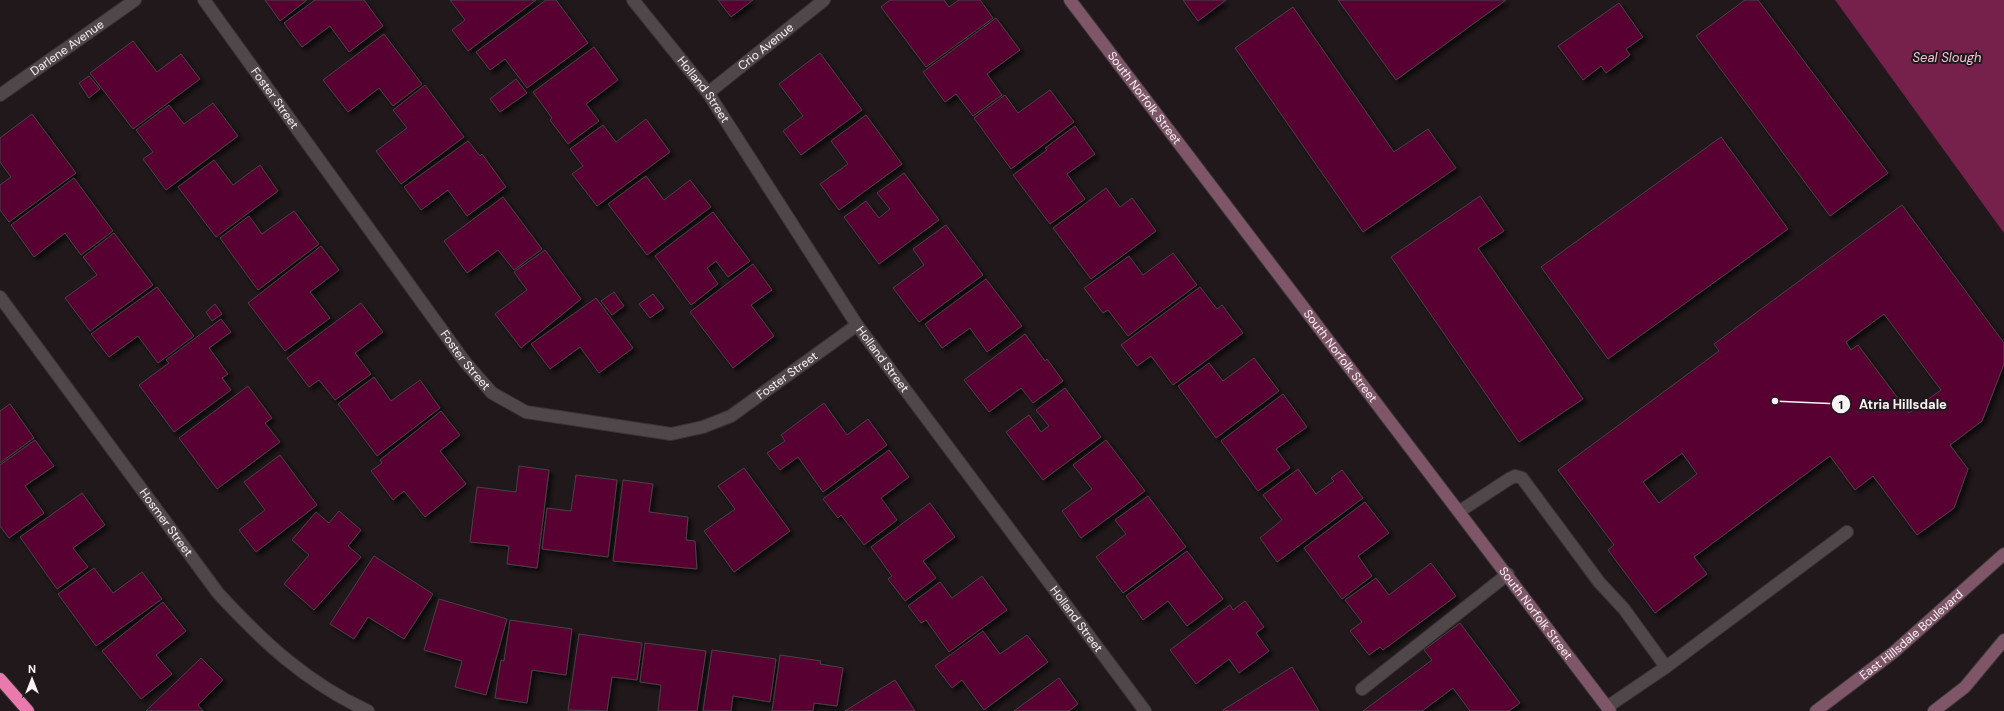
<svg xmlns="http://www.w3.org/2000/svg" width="2004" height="711" viewBox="0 0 2004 711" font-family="'DM Sans',sans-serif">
	<defs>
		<filter id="shadow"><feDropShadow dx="3.5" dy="3.5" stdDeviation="2" flood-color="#0009"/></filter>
	</defs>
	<rect width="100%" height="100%" fill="#20181b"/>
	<path fill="#75214b" d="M1835,0H2004V233Z"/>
	<path fill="#590033" stroke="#4a4144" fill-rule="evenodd" filter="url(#shadow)" d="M265,0H307L280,21Z
		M315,0H364L383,26L349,52L330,26L302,47L284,23Z
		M450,0H536L468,51L452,30L465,20Z
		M546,0H556L588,43L527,88L505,59L490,70L476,52Z
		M718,0H753L731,17Z
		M890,0H944L949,7L959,0H980L993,18L926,67L881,7Z
		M1183,0H1226L1198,21Z
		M1338,0H1506L1396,80Z
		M1745,0H1758L1888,173L1830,216L1696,36Z
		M1619,3L1643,37L1626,49L1630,55L1606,73L1601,66L1583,80L1558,46Z
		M1293,7L1394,152L1428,129L1456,168L1363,232L1235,48Z
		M996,18L1020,50L987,74L1002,95L973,116L956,94L945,102L923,72Z
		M384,34L422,84L393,106L379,88L348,112L323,80Z
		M133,41L157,72L181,54L200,79L133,129L90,73Z
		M594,47L618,80L586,104L599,121L568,144L550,120L552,118L533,92Z
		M820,53L862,110L801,155L783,131L803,116L779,84Z
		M89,76L100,89L89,98L79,83Z
		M516,79L527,93L500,112L490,99Z
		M425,85L464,137L401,184L376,151L407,128L393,110Z
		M1050,90L1074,122L1011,169L974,118L1005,95L1018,113Z
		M213,103L238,136L166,190L143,159L153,152L136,130L169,105L184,124Z
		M32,114L76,173L9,222L0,210V185L11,177L0,162V138Z
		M866,115L902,164L839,210L820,184L848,164L831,141Z
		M646,119L670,152L597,206L572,174L583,166L570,149L603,125L616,142Z
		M1075,126L1095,154L1067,174L1085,199L1050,224L1013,175L1047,150L1045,148Z
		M1721,137L1788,229L1608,359L1541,267Z
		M468,141L480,156L482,154L506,187L467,216L448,190L421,210L404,187Z
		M214,160L233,185L260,165L278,191L216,237L178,187Z
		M904,173L939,220L879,264L844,217L866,201L879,218L890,209L877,193Z
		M646,176L664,200L690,180L711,207L647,255L608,204Z
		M74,178L113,231L81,255L65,233L34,257L11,225Z
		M1106,188L1120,207L1132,198L1156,231L1091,279L1053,228Z
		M1480,196L1504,231L1478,248L1583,399L1519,442L1391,257Z
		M503,197L542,249L514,270L498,250L467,273L444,241Z
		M1902,205L2004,343V364L1982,421L1950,445L1968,469L1954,508L1917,535L1873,476L1855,490L1830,456L1694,557L1707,574L1655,613L1608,550L1614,545L1558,470L1719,351L1714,344ZM1884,314L1941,390L1909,413L1858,345L1851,350L1846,342ZM1682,453L1697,474L1659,503L1643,482Z
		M294,211L319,244L258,290L220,238L249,216L262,234Z
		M713,212L750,261L728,277L716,261L707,268L718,284L691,305L655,256Z
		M946,225L983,275L919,322L893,288L924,265L913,249Z
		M114,233L153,285L90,331L65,298L97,275L83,257Z
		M321,246L339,270L310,292L330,318L285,351L248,303Z
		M545,250L581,299L521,348L495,314L527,290L514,272Z
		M1173,253L1197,285L1128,336L1108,310L1103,313L1084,288L1129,256L1143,275Z
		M753,264L772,290L751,305L774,336L733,368L690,312Z
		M986,279L1022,326L987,352L970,328L942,348L925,324Z
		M157,287L194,336L158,363L138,336L109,357L91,334Z
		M1200,287L1217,309L1222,305L1243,333L1173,385L1151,356L1137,366L1121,345Z
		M614,292L624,306L612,315L601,301Z
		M653,294L664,308L650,318L639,304Z
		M596,298L633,348L599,373L580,347L550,369L531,344Z
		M361,303L383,332L355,353L371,374L335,400L319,380L309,387L287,358Z
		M215,304L222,314L212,321L206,312Z
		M221,319L231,332L209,348L228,374L222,378L231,390L174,432L139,385L169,363L166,360Z
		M1025,334L1045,361L1047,359L1063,381L1033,403L1021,388L989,412L964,380Z
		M1254,358L1279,391L1216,438L1178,386L1209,363L1223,381Z
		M374,377L391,401L420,380L440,408L377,456L338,404Z
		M248,386L272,418L265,423L280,442L217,489L179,438Z
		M1065,388L1101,437L1043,480L1006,432L1029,415L1041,432L1049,426L1036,410Z
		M1283,394L1307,427L1276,449L1290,468L1258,491L1221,441Z
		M824,403L847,435L868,419L887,445L823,492L798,457L780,470L767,453L785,441L781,435Z
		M10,404L34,438L0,463V411Z
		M441,411L460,435L440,451L466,484L425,517L404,491L393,500L371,471L382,463L380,460Z
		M35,440L54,466L25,486L44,513L9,538L0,526V465Z
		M1106,440L1145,491L1081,538L1062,511L1092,489L1073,465Z
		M889,450L909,477L881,498L897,520L864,545L841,515L838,518L823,499Z
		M280,455L317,505L256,552L239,530L265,510L244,482Z
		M519,466L549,470L537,568L507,564L509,546L470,542L477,487L516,492Z
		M744,468L790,531L734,572L704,531L735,509L718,486Z
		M1298,469L1316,494L1334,481L1331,478L1342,470L1363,498L1277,562L1260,538L1282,520L1263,495Z
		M576,475L617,480L608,557L542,549L547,508L571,511Z
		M623,480L653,484L649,512L688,517L686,540L695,541L697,569L613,561Z
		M82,493L105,525L73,548L88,567L57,589L20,537Z
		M1148,496L1186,547L1123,593L1096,557L1126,534L1115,520Z
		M1365,502L1389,533L1358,556L1372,576L1342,599L1304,548Z
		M930,503L955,537L923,561L936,578L905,601L888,579L892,576L871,547Z
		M339,511L361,530L348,546L361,557L314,610L284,584L309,555L292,540L316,512L329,523Z
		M1187,551L1223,599L1187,626L1168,601L1143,620L1126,596Z
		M374,556L433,594L404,639L368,617L354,639L330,624Z
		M1431,563L1456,596L1383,650L1380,647L1369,655L1350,631L1362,622L1345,600L1376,578L1389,595Z
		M94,568L113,593L142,572L162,599L96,646L58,594Z
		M982,576L1007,610L949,652L926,620L921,623L908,606L940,582L952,598Z
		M439,599L507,619L486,695L455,687L462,661L424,650Z
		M1245,601L1264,627L1256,633L1269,651L1239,673L1229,659L1196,684L1170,650L1230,605L1233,610Z
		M163,602L186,631L156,655L172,674L141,699L102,651Z
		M510,620L572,629L566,675L532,670L527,703L495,698L501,660L504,661Z
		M1460,623L1520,703L1509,711H1470L1453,688L1422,711H1363L1432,660L1424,650Z
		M983,631L1000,654L1027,635L1048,662L984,710L962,680L952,688L935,666Z
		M579,634L642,643L637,680L612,677L607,711L568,710Z
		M645,643L706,651L697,711H658L661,685L640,682Z
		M712,650L776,659L770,702L733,696L731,711H703Z
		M780,655L821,661L820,664L843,668L837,706L814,703L813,711H772Z
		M201,658L223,680L198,705L203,711H146Z
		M1292,667L1319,711H1224L1223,710Z
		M1059,678L1078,704L1069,711H1014Z
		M895,680L915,711H845Z"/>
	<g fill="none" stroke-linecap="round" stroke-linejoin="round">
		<defs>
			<path id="lane" d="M1460,511L1509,479L1515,476L1522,478L1599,582L1624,609L1666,667
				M1362,689L1508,574
				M1607,707L1666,667L1847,532"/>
			<g id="street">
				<path id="s1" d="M204,0L465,362L492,393L526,412L671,434L703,427L731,416L857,325"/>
				<path id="s2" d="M633,0L708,93L857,325L1145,711"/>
				<path id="s3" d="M708,93L824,0"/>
				<path id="s4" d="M0,95L135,0"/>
				<path id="s5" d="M0,297L218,593C263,642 307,683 368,711"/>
			</g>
			<g id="secondary">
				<path id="s6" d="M1070,0L1610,711"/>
				<path id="s7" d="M1816,711L1894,652L2004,554"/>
				<path d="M1934,711L1965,687L2004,640"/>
			</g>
			<path id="highway" d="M0,679L28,711"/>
		</defs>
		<use href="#lane" stroke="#393436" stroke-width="14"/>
		<use href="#street" stroke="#393436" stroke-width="14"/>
		<use href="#secondary" stroke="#393436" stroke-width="14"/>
		<use href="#highway" stroke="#393436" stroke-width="14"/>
		<use href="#lane" stroke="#50474b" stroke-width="12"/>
		<use href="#street" stroke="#50474b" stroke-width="12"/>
		<use href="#secondary" stroke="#7e5668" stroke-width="12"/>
		<use href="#highway" stroke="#e97aab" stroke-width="12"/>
	</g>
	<g text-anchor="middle" stroke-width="4" stroke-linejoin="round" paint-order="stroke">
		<g font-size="12" fill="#f9f3f5" stroke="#20181b">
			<text dy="4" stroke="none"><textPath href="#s3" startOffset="74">Crio Avenue</textPath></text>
			<text dy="4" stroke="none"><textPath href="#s4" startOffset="82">Darlene Avenue</textPath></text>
			<text dy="4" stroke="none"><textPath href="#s2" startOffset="114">Holland Street</textPath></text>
			<text dy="4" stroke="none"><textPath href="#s6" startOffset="123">South Norfolk Street</textPath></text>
			<text dy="4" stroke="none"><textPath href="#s1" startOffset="121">Foster Street</textPath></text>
			<text dy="4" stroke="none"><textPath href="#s6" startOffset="447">South Norfolk Street</textPath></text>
			<text dy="4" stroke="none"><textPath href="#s1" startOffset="445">Foster Street</textPath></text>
			<text dy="4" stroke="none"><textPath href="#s2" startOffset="438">Holland Street</textPath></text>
			<text dy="4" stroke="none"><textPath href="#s1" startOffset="805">Foster Street</textPath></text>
			<text dy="4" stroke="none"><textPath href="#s5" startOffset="280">Hosmer Street</textPath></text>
			<text dy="4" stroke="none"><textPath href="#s6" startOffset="770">South Norfolk Street</textPath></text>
			<text dy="4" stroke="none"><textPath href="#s2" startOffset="762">Holland Street</textPath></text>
			<text dy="4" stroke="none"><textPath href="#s7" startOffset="122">East Hillsdale Boulevard</textPath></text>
		</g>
		<g font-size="13" font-style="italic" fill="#f5c3d6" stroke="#20181b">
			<text x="1947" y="62">Seal Slough</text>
		</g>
	</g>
	<path fill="none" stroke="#f9f3f5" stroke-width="1.5" d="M1775 401L1841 404"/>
	<g fill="#f9f3f5" stroke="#20181b" stroke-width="1.5">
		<circle cx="1775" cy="401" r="4"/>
		<circle cx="1841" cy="404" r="10"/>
	</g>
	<g font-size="12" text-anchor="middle" font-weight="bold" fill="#111">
		<text x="1841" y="409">1</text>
	</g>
	<g font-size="13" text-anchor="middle" font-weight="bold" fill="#f9f3f5" stroke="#20181b" stroke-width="4" stroke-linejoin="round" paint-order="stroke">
		<text x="1903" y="409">Atria Hillsdale</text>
	</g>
	<g transform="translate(32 679)" stroke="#20181b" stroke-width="3" paint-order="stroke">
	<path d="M0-3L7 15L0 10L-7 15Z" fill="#f9f3f5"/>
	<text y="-6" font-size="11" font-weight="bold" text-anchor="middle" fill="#f9f3f5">N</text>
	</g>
</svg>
